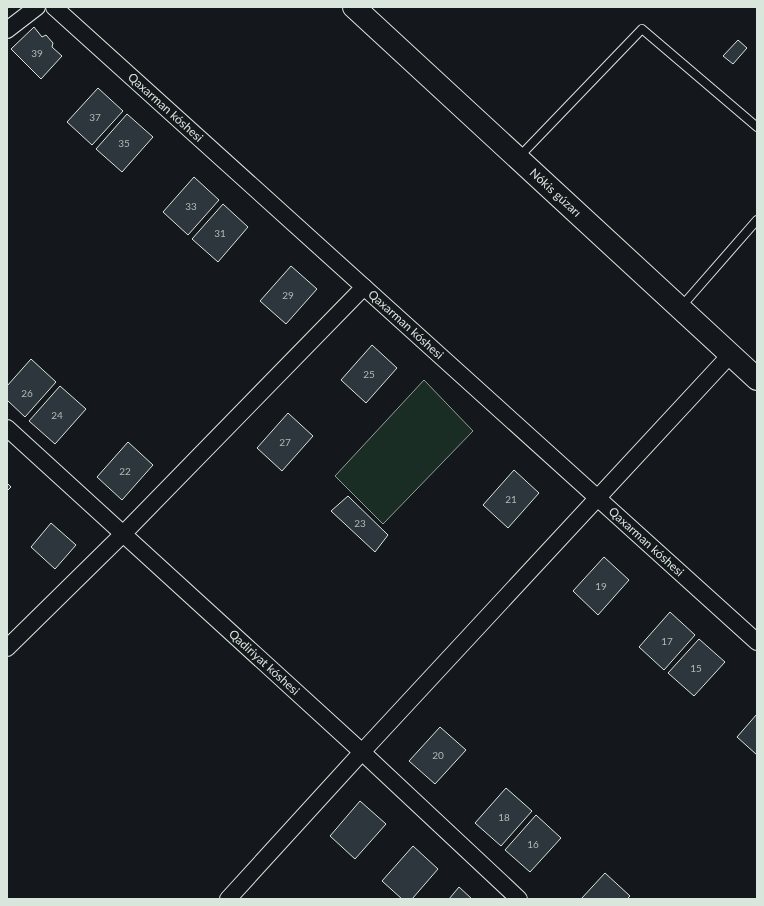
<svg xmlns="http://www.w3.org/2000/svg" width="764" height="906" viewBox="0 0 764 906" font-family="Lato,sans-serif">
	<rect width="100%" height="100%" fill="#14181c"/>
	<path fill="#1a2d24" stroke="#939e99" d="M424,380L473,431L383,524L335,476Z"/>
	<path fill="#2c363c" stroke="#d8e6dc" d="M34,27L42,37L46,35L53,43L52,47L62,56L41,79L11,49Z
		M738,40L747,48L733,64L723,56Z
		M98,88L123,111L92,145L67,122Z
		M127,114L153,137L122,172L96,149Z
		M194,177L219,200L188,235L163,212Z
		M223,204L248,227L218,262L192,239Z
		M291,266L317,289L286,324L260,301Z
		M372,345L397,368L366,403L341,380Z
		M31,359L56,382L25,417L7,400V386Z
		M60,386L86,409L55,444L29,421Z
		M288,413L313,436L282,471L257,448Z
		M128,442L153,465L122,500L97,477Z
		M514,470L539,493L508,528L483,505Z
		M7,483L11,487L7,491Z
		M348,496L388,535L375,552L331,511Z
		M51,523L76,545L55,569L31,547Z
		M604,557L629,580L598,615L573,591Z
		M670,612L695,635L664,670L639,647Z
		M699,639L725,662L694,696L668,673Z
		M757,714V755L737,737Z
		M440,727L466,750L435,784L409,761Z
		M506,788L532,811L501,846L475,823Z
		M360,801L386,824L355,859L330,836Z
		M536,815L561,838L530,872L505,850Z
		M413,846L438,869L412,899H402L382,881Z
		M605,873L630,896L627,899H581Z
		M459,887L472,899H449Z"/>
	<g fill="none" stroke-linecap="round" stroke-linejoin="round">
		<defs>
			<path id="service" d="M519,157L642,29L757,127
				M681,307L757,220"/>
			<g id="minor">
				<path id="s1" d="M54,7L757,642"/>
				<path d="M7,30L37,7"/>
				<path id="s2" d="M7,428L362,752L519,899"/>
				<path d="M7,648L123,534L364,287"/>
				<path d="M228,899L362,752L731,354"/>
			</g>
			<g id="primary">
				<path id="s3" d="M354,7L757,379"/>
			</g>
		</defs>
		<use href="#service" stroke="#d8e6dc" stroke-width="10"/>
		<use href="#minor" stroke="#d8e6dc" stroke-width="18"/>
		<use href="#primary" stroke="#d8e6dc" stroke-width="24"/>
		<use href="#service" stroke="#14181c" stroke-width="8"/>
		<use href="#minor" stroke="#14181c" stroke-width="16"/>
		<use href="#primary" stroke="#14181c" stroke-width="22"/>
	</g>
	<g text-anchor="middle" stroke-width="3" stroke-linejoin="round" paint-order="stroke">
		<g font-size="10" fill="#adbab4">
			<text x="37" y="57">39</text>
			<text x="95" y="121">37</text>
			<text x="124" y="147">35</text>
			<text x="191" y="210">33</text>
			<text x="220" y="237">31</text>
			<text x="288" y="299">29</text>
			<text x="369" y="378">25</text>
			<text x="27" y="397">26</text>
			<text x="57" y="419">24</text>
			<text x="285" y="446">27</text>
			<text x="125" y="475">22</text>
			<text x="511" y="503">21</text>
			<text x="360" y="527">23</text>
			<text x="601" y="590">19</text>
			<text x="667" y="645">17</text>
			<text x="696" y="672">15</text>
			<text x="438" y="759">20</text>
			<text x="504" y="821">18</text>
			<text x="533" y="848">16</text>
		</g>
		<g font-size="12" fill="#d8e6dc" stroke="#14181c">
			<text dy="4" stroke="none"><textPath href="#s1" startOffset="150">Qaxarman kóshesi</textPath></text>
			<text dy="4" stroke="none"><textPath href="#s3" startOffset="274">Nókis gúzarı</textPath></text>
			<text dy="4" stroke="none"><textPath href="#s1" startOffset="474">Qaxarman kóshesi</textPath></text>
			<text dy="4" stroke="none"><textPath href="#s1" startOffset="798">Qaxarman kóshesi</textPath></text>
			<text dy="4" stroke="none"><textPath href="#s2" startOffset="348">Qadiriyat kóshesi</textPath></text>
		</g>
	</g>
	<rect width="764" height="906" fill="none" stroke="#d8e6dc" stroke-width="16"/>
</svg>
